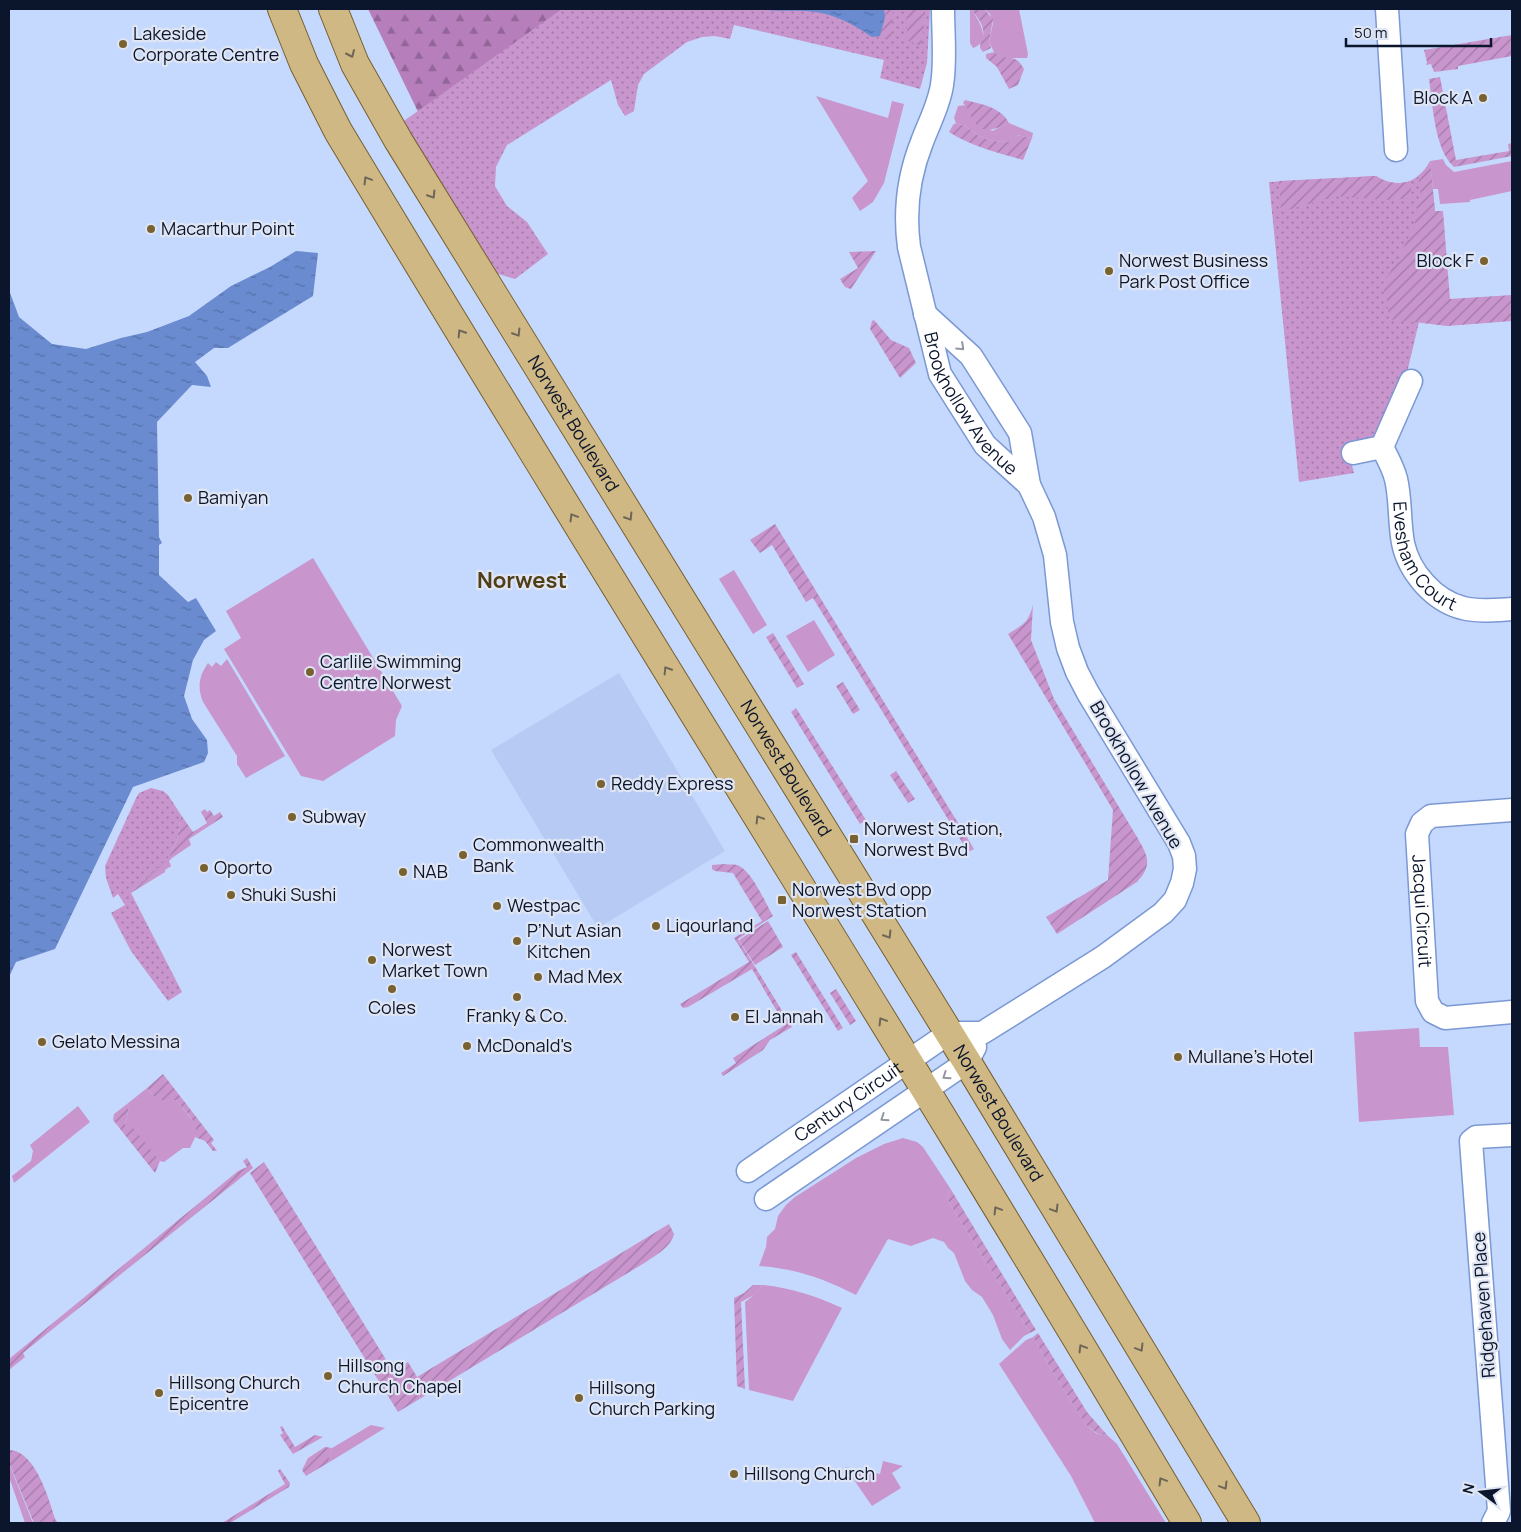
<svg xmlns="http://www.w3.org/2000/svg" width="1521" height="1532" viewBox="0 0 1521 1532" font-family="Manrope,sans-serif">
	<defs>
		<pattern id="forest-firs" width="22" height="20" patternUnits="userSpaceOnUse" patternTransform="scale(1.25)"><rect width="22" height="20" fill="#b77ebc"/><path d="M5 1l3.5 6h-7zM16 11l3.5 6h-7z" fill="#936699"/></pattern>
		<pattern id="park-dots" width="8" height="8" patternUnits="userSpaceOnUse" patternTransform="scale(1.25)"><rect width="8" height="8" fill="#c995cd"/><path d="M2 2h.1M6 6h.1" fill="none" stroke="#a178a7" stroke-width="1.8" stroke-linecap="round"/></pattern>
		<pattern id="garden-furrows" width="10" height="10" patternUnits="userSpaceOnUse" patternTransform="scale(1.25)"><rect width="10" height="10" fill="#c995cd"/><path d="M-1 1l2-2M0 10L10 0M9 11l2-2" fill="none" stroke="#a178a7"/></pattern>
		<pattern id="water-ripples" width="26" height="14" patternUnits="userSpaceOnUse" patternTransform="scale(1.25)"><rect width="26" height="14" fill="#6a8bd0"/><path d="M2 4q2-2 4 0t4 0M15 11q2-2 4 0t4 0" fill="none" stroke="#5570a9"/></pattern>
	</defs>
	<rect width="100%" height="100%" fill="#c5d9fe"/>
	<path fill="#b6caf3" d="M619,673L725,851L598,928L491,750Z"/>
	<path fill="#c995cd" d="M971,9C978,19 993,41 973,48L970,43V10Z
		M984,9H1019L1028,54L1027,58H1002L994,52L989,42L993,23L990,14Z
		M816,96L888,118L892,101L904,104L884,183L873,202L860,211L852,198L868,181Z
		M966,105L992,131L1009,123L1033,133L1032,138L1016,135L1013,141L1001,142L989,140L979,136L965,126L956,123L954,118L958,106Z
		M1443,159L1446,165L1454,172L1512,161V191L1470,200V202L1440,204L1438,189H1433L1430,161Z
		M313,558L402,706L396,720L395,736L323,781L301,776L224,649L241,638L226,611Z
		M734,570L767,625L753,634L719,579Z
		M814,620L835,655L808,672L786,636Z
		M227,659L285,756L246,778L237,764V756L203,702C197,687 199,676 208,663L212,667L216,662L221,666Z
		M1419,1028L1420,1047H1448L1454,1115L1359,1122L1354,1032Z
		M147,1088C155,1100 162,1100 176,1100L195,1123L198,1131L190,1148H183L164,1162L160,1161L125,1126L129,1107L127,1104Z
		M78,1106L90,1122L14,1183L12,1176L31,1161L33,1151L30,1145Z
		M903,1138L917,1142L923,1147L950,1188C947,1195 947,1199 951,1206L1030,1333L1024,1336L1010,1350L1002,1339L993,1315L982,1297L972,1290L965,1281L954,1253L948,1248L944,1242L933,1238L911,1246L888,1239L856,1295C825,1279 794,1268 759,1266L766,1247L767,1237L775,1229L778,1216L786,1205L795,1197L856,1158L884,1144Z
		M763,1285C792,1288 816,1296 842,1308L793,1401L749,1390L745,1302L754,1295Z
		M1033,1337L1052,1371L1086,1425L1097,1434L1107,1435L1117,1444L1166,1523H1095L1071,1476L999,1364L1026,1340Z
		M371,1425L385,1428L328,1463L332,1448Z
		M883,1461L903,1466L892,1473L901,1488L872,1506L845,1467L880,1474Z
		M9,1464L33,1523H25L9,1477Z"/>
	<path fill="url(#forest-firs)" d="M368,9H629L457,192Z"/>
	<path fill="url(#park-dots)" d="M562,9H930L927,63L920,89L880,78L884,60L734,25L730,39L715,36L702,37L687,42L644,74L638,85L634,111L625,116L618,105L611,80L507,145L496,167L495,186L507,206L527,222L548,254L515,279L495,273L401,123Z
		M1430,161L1443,293L1419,322L1406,377L1375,440L1347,446L1354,473L1299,482L1269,182L1376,176C1397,190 1419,183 1430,161Z
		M151,788L163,791L168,795L181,815L177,840L169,857L131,893L182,992L168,1001L131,951L111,913L125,905L118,894L113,898L106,878L105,866L136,798L139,793Z"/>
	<path fill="url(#garden-furrows)" d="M884,9H893L891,42L880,36L885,17Z
		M906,9H925V17L921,46L906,40L907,29Z
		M971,9H984L993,19L989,42L991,48L983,52L980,48C980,43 982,41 983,36C985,25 977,17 971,9Z
		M1512,35V56L1458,66V69L1434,72L1431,64L1426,65L1427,62L1424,50Z
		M994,52C1008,64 1013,50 1024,69L1018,85L1009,89L997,67L986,58V54Z
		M1440,77L1456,160L1509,151L1508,144L1512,143V156L1454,167C1434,149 1433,105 1429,79Z
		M965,100C981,104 1001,107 1009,123C999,128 984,135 975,123C970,116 969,108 963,103Z
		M956,123L965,126L979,136L989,140L1001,142L1012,141L1016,135L1032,138L1023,160C998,153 971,146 949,132L953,125Z
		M1430,161L1435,211H1443L1450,299L1512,295V321L1447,326L1389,319L1387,300L1382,285L1397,261L1400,262L1403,257L1400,255L1415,223L1418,199L1421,196L1418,176L1426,169Z
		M1376,176C1387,183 1397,185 1410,181L1412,198L1385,200L1336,196L1281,212L1279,181Z
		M876,251L851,289L845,287L840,279L858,268L849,252Z
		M874,320L891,340L909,348L916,363L900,378L870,329L872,321Z
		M775,524L974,849L968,852L813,598L806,602L772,545L760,553L750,540Z
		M1033,605L1031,640L1054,699L1137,837C1148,856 1153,865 1137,882L1057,934L1046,917L1108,880L1113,810L1008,634C1024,624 1028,623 1033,605Z
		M773,633L804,684L797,688L766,637Z
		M843,682L860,710L853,714L836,686Z
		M796,708L866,820L860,824L791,712Z
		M896,771L915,799L908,803L890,775Z
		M205,809L207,812L210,810L214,816L220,812L223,817L189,839L191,845L172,858L169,861L171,866L165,870V872L131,893L169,857L177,840L181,815L193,832L207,823L201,812Z
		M725,864C729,865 734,864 737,865C751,869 766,904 773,916L738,939L792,1027L770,1040L763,1050L723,1076L721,1073L736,1063L733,1058L785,1025L752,969L688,1007L683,1008L680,1004L749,962L734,938L762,921L733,873L715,871L712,869V865Z
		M768,921L783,947L755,965L739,940Z
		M796,952L843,1028L838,1031L791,955Z
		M836,989L856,1021L850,1025L830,993Z
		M163,1074L214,1140L211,1143L217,1151H213L205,1141L195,1137C201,1123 184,1111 176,1100C159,1100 158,1103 147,1088Z
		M127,1104L129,1107L125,1126L133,1128L160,1161L155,1173L113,1120L114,1114Z
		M247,1158L253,1168L23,1353L25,1357L9,1370V1359L238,1171L247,1167L243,1161Z
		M264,1162L393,1371L408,1362L417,1377L669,1224L674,1234C671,1247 656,1255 646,1262L398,1412L250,1173Z
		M950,1188L1036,1330L1030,1333L951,1206C947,1199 947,1195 950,1188Z
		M753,1285H763L754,1295L741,1302L745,1389L737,1386L734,1298L744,1293Z
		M1038,1333L1087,1412L1107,1435L1098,1434L1086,1425L1052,1371L1033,1337Z
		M282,1426L295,1447L315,1435L323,1437L293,1454L280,1435L283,1433L280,1427Z
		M325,1447L332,1448L328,1463L306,1476L302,1470L308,1458Z
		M11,1450C36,1453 49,1499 55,1519L58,1523H34L9,1463V1451Z
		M280,1469L290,1483L289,1487L230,1523H222L285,1484L278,1471Z"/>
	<path fill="url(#water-ripples)" d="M762,9H884L885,17L880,36L872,37C850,22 833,13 806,11C791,10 777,12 762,9Z
		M296,251L318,253L313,296L228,348H214L195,362L207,376L211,387L192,385L157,422L159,537L162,543L159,545V575L188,602L196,598L216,631L204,640L193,660L184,696L192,719L207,740L208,753L204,762L133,787L55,949L16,962L9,977V290L19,317L52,344L86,349L121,338L147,332L189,316L231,286L270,267Z"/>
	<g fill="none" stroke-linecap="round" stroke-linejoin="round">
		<defs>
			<g id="street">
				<path id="s1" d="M943,9C943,34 946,60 942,85C939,105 929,123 922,142C908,177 904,210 909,247L940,374L985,445L1029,485"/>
				<path d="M1387,9L1396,150"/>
				<path id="s2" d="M1382,447C1387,457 1393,467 1396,479C1401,500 1399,522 1403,543C1409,572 1434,601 1463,608C1478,612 1496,610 1512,609"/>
				<path d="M1353,453L1382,447L1411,381"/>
				<path id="s3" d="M1512,810L1431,816L1422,823L1417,834L1427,1001L1433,1012L1445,1018L1512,1012"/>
				<path id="s4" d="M748,1171L949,1033H982L1103,957L1163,913L1175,900L1182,883L1185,869L1184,856L1179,843L1088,693L1077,672L1068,648L1062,622L1055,555L1044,517L1029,485L1020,433L971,356L925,314"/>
				<path d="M766,1199L967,1062L975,1047"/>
				<path d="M1493,1523L1499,1511L1471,1141L1476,1137L1512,1135"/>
			</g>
			<g id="primary">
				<path d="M282,9L304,64L338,131C618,597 910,1056 1187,1523"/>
				<path id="s5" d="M333,9L355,64L398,140L967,1062L1246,1523"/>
			</g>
		</defs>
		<use href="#street" stroke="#7b98d3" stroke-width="25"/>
		<use href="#primary" stroke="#766030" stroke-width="30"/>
		<use href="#street" stroke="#fff" stroke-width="22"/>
		<use href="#primary" stroke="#cfb884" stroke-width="28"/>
	</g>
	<defs><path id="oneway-chevron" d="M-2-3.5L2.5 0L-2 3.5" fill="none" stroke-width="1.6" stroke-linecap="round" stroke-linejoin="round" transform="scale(1.25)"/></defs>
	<g stroke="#6d6658">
		<use href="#oneway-chevron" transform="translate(351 54) rotate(66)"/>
		<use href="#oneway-chevron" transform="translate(367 180) rotate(-121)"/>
		<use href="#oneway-chevron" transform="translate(432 195) rotate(58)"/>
		<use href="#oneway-chevron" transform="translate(461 333) rotate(-122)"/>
		<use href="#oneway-chevron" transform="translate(517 333) rotate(58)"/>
		<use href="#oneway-chevron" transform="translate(573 517) rotate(-121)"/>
		<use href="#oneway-chevron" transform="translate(629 517) rotate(58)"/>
		<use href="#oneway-chevron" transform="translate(667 670) rotate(-122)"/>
		<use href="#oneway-chevron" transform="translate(759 819) rotate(-122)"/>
		<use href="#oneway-chevron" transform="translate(888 935) rotate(58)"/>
		<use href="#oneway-chevron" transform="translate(882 1021) rotate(-121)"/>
		<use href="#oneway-chevron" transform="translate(1055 1209) rotate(59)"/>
		<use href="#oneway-chevron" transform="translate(997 1210) rotate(-121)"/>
		<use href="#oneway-chevron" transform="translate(1082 1348) rotate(-121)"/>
		<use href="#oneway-chevron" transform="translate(1140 1348) rotate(59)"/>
		<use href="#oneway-chevron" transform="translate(1162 1481) rotate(-121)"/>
		<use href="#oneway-chevron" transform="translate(1224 1486) rotate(59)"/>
	</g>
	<g stroke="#9196a0">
		<use href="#oneway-chevron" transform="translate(961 347) rotate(43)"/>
		<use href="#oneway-chevron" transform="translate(946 1076) rotate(146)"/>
		<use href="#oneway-chevron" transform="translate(884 1118) rotate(146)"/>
	</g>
	<g fill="#796232" stroke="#dfe5f2" stroke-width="2">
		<circle cx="123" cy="44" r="5"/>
		<circle cx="1483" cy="98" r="5"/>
		<circle cx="151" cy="229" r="5"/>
		<circle cx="1484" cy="261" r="5"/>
		<circle cx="1109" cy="271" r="5"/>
		<circle cx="188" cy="498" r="5"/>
		<circle cx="310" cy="672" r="5"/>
		<circle cx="601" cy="784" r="5"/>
		<circle cx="292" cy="817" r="5"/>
		<rect x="849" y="834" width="10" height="10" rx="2.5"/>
		<circle cx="463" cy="855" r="5"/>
		<circle cx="204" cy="868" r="5"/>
		<circle cx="403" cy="872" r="5"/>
		<circle cx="231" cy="895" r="5"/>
		<rect x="777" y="895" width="10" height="10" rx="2.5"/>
		<circle cx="497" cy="906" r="5"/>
		<circle cx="656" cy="926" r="5"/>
		<circle cx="517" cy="941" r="5"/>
		<circle cx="372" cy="960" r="5"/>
		<circle cx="538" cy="977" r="5"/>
		<circle cx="392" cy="989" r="5"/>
		<circle cx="517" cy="997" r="5"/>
		<circle cx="735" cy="1017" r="5"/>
		<circle cx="42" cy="1042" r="5"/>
		<circle cx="467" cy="1046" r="5"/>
		<circle cx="1178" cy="1057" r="5"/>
		<circle cx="328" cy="1376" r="5"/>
		<circle cx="159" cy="1393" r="5"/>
		<circle cx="579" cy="1398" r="5"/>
		<circle cx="734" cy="1474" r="5"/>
	</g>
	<g text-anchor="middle" stroke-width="4.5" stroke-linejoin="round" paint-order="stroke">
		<g font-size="18" fill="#0b152c" stroke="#dfe5f2" text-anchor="start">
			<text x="133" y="40">Lakeside<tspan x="133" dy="21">Corporate Centre</tspan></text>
			<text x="1473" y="104" text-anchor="end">Block A</text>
			<text x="161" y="235">Macarthur Point</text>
			<text x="1119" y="267">Norwest Business<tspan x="1119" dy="21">Park Post Office</tspan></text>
			<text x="1474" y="267" text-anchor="end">Block F</text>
			<text x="198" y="504">Bamiyan</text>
			<text x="320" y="668">Carlile Swimming<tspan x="320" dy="21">Centre Norwest</tspan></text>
			<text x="611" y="790">Reddy Express</text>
			<text x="302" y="823">Subway</text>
			<text x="864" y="835">Norwest Station,<tspan x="864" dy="21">Norwest Bvd</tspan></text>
			<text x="473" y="851">Commonwealth<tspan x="473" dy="21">Bank</tspan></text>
			<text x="214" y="874">Oporto</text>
			<text x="413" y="878">NAB</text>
			<text x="792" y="896">Norwest Bvd opp<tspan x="792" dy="21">Norwest Station</tspan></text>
			<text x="241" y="901">Shuki Sushi</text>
			<text x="507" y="912">Westpac</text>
			<text x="666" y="932">Liqourland</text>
			<text x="527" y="937">P’Nut Asian<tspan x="527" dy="21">Kitchen</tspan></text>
			<text x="382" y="956">Norwest<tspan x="382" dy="21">Market Town</tspan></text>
			<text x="548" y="983">Mad Mex</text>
			<text x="392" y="1014" text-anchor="middle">Coles</text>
			<text x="517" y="1022" text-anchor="middle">Franky &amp; Co.</text>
			<text x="745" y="1023">El Jannah</text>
			<text x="52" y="1048">Gelato Messina</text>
			<text x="477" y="1052">McDonald's</text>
			<text x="1188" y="1063">Mullane's Hotel</text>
			<text x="338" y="1372">Hillsong<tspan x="338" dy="21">Church Chapel</tspan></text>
			<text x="169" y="1389">Hillsong Church<tspan x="169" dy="21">Epicentre</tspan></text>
			<text x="589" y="1394">Hillsong<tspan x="589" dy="21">Church Parking</tspan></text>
			<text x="744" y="1480">Hillsong Church</text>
		</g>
		<g font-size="18" fill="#0b152c" stroke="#dfe5f2">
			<text dy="6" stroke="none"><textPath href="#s1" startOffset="415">Brookhollow Avenue</textPath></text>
			<text dy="6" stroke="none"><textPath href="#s5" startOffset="480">Norwest Boulevard</textPath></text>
			<text dy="6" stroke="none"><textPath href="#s2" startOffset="121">Evesham Court</textPath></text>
			<text dy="6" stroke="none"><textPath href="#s5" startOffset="885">Norwest Boulevard</textPath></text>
			<text transform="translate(1136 775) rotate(60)" y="6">Brookhollow Avenue</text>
			<text dy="6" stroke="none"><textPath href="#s3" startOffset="182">Jacqui Circuit</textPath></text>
			<text dy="6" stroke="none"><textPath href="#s4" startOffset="122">Century Circuit</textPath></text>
			<text dy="6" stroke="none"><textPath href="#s5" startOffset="1290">Norwest Boulevard</textPath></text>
			<text transform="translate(1484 1305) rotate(-94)" y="6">Ridgehaven Place</text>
		</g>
		<g font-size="22" font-weight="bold" fill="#503e18" stroke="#dfe5f2">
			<text x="522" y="588">Norwest</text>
		</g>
	</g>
	<rect width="1521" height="1532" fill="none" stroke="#0b152c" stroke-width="20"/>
	<g transform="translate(1481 1492) rotate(285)" stroke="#dfe5f2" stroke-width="4" paint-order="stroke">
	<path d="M0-4L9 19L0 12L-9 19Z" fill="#0b152c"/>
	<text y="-8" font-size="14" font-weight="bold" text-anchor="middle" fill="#0b152c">N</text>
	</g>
	<path d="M1346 38v8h145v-8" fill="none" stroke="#0b152c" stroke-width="2.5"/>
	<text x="1354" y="38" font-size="15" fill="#0b152c" stroke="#dfe5f2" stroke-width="4" paint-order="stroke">50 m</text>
</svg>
